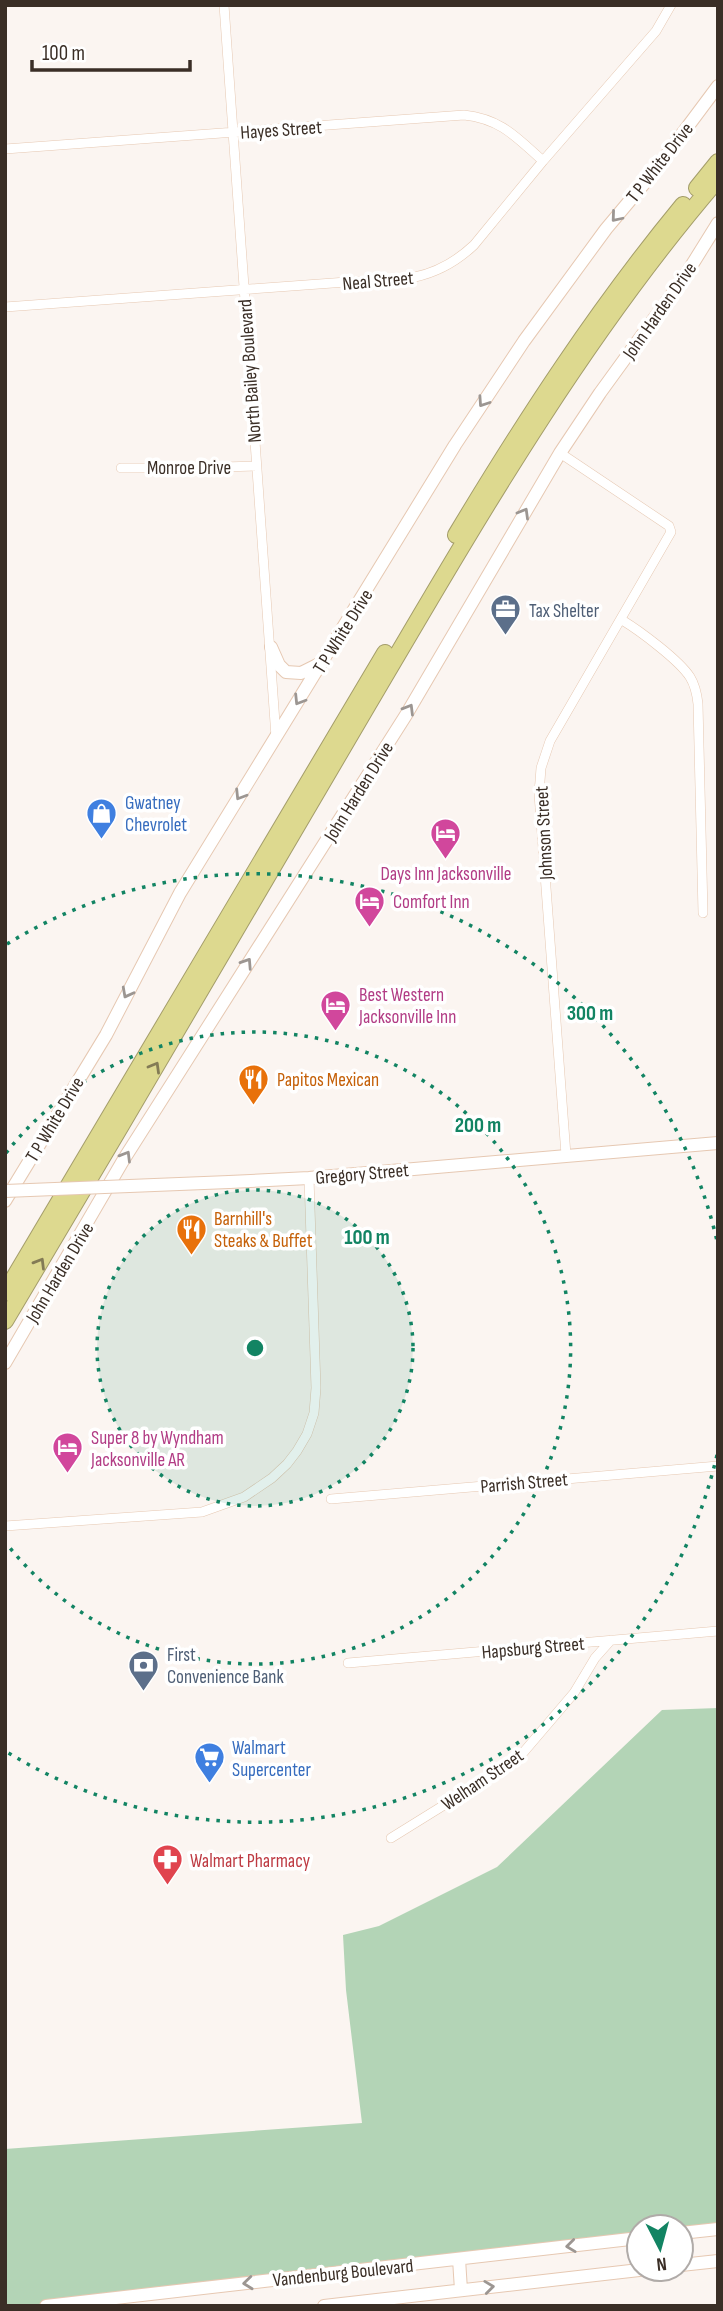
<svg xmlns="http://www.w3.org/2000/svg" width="723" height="2311" viewBox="0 0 723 2311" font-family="'Sofia Sans Condensed',sans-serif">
	<rect width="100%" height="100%" fill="#fbf5f1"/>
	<path fill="#b3d4b6" d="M718,1708V2230L639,2227V2239L46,2306H5V2149L362,2123L346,1990L343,1935L379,1926L497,1867L662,1710Z"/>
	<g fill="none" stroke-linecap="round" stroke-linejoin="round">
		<defs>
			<path id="street" d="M224,5L276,737
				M5,149L464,115C501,119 516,137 543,161
				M5,307L415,277C438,272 456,262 474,245L543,161L656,31L671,5
				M560,453L669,526L671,532L550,741L541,768L539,794L566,1155
				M121,468H191L256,466
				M622,620C640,631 679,660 690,677C695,685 697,694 698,704L703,913
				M331,1499L718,1466
				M5,1526L202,1512L244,1497L272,1478L287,1464L297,1451L307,1434L314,1413L316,1388L309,1178
				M348,1663L718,1631
				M391,1838L478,1784L522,1754L574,1693L595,1658L611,1640"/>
			<path id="secondary" d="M271,647L279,665L286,672L301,673L321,663
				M229,1182L309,1178L718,1143
				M5,1201L106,1035L180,893L455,445L524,341L606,229L653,173L718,86
				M5,1363L124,1159L406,715L560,453L600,393L685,276L718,223
				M681,2233L718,2229
				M459,2259L461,2290
				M681,2265L718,2261
				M46,2306L639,2238
				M324,2306L648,2269"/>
			<path id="highway" d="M697,188L718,162
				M456,535C525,420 598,308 683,205
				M5,1293L385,653
				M5,1321C128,1116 247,909 369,703C475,523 581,338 718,179"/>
		</defs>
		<use href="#street" stroke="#e6c8b2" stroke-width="10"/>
		<use href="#secondary" stroke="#e6c8b2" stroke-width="14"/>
		<use href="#highway" stroke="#a49d6a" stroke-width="18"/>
		<use href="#street" stroke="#fff" stroke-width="9"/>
		<use href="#secondary" stroke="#fff" stroke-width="12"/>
		<use href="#highway" stroke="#ddd98f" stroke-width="16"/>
		<defs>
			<path id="secondary-bridge" d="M5,1191L229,1182"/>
		</defs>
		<use href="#secondary-bridge" stroke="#e6c8b2" stroke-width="14" stroke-linecap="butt"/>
		<use href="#secondary-bridge" stroke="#fff" stroke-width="12"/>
	</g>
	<defs><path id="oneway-chevron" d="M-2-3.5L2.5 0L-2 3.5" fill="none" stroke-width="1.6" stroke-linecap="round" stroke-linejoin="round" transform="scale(1.75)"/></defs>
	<g stroke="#9c9692">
		<use href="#oneway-chevron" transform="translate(616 217) rotate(130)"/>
		<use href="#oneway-chevron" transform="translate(483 402) rotate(124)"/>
		<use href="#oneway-chevron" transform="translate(524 513) rotate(-60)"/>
		<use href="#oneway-chevron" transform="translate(299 700) rotate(122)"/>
		<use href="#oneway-chevron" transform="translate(409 709) rotate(-59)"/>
		<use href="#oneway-chevron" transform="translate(240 795) rotate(122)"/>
		<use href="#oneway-chevron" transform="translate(247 963) rotate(-57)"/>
		<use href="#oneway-chevron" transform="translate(127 993) rotate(118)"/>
		<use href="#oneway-chevron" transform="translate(126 1156) rotate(-59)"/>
		<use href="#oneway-chevron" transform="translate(571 2246) rotate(173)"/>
		<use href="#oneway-chevron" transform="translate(248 2283) rotate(174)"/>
		<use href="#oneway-chevron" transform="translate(489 2287) rotate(-7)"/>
	</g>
	<g stroke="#837b55">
		<use href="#oneway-chevron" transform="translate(155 1067) rotate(-60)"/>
		<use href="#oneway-chevron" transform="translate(40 1263) rotate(-59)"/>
	</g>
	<circle cx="255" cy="1348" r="158" fill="#128463" fill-opacity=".12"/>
	<g fill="none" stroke="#128463" stroke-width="3.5" stroke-dasharray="3.5 7">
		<circle cx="255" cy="1348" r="158"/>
		<path d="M6 1153A316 316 0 1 1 6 1543"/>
		<path d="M717 1455A474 474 0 0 1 7 1752M7 944A474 474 0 0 1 717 1241"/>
	</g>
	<defs>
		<symbol id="office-pin" viewBox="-11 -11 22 30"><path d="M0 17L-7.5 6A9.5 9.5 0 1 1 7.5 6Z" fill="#5c6f8a" stroke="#fff"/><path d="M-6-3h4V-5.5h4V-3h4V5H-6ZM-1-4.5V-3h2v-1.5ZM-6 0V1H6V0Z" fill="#fff"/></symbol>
		<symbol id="shop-pin" viewBox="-11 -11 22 30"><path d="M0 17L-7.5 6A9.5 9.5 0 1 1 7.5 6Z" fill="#3f7fe0" stroke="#fff"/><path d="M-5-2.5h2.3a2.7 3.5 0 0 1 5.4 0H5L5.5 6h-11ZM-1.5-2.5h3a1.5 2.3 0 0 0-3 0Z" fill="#fff"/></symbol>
		<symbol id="hotel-pin" viewBox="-11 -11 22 30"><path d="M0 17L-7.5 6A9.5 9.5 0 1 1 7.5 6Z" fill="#d1479c" stroke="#fff"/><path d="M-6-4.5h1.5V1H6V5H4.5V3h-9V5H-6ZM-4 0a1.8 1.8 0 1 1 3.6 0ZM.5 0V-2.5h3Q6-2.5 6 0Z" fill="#fff"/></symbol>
		<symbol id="restaurant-pin" viewBox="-11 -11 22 30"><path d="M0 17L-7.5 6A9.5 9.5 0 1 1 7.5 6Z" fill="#e8710a" stroke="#fff"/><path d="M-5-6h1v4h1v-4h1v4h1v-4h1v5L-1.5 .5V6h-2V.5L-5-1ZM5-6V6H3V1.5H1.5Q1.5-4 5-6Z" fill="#fff"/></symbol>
		<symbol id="bank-pin" viewBox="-11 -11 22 30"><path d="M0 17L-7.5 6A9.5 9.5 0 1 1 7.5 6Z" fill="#5c6f8a" stroke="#fff"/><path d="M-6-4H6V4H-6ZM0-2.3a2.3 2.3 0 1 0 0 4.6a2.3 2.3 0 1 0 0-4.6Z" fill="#fff"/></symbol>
		<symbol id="supermarket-pin" viewBox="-11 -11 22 30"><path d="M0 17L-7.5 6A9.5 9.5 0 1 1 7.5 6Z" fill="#3f7fe0" stroke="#fff"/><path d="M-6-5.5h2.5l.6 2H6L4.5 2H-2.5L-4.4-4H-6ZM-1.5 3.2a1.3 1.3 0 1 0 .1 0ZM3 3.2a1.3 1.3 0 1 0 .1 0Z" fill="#fff"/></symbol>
		<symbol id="pharmacy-pin" viewBox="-11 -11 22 30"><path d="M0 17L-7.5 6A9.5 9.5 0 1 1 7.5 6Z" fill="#e0444e" stroke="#fff"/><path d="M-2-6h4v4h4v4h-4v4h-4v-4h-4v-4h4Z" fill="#fff"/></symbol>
	</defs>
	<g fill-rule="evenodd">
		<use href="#office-pin" x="488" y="592" width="35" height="47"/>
		<use href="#shop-pin" x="84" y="796" width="35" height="47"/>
		<use href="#hotel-pin" x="428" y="816" width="35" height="47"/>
		<use href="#hotel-pin" x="352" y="884" width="35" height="47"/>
		<use href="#hotel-pin" x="318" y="988" width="35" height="47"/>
		<use href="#restaurant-pin" x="236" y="1062" width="35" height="47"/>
		<use href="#restaurant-pin" x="174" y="1212" width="35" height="47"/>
		<use href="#hotel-pin" x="50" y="1430" width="35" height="47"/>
		<use href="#bank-pin" x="126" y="1648" width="35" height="47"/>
		<use href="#supermarket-pin" x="192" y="1740" width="35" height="47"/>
		<use href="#pharmacy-pin" x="150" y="1842" width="35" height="47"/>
	</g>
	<g text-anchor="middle" stroke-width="7" stroke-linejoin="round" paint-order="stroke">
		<g font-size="19" fill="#3a2e26" stroke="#fff">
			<text transform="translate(281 129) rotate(-4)" y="7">Hayes Street</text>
			<text transform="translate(659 162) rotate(-52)" y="7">T P White Drive</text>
			<text transform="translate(378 280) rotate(-5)" y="7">Neal Street</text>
			<text transform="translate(659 310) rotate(-55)" y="7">John Harden Drive</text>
			<text transform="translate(249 371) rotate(-94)" y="7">North Bailey Boulevard</text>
			<text x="189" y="474">Monroe Drive</text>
			<text transform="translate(342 631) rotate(-58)" y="7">T P White Drive</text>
			<text transform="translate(358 791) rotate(-58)" y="7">John Harden Drive</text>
			<text transform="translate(543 833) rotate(-93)" y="7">Johnson Street</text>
			<text transform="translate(54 1119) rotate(-59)" y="7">T P White Drive</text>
			<text transform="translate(362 1173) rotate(-5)" y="7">Gregory Street</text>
			<text transform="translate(59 1272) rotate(-59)" y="7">John Harden Drive</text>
			<text transform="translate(524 1482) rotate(-5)" y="7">Parrish Street</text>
			<text transform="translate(533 1647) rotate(-5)" y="7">Hapsburg Street</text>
			<text transform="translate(482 1779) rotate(-34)" y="7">Welham Street</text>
			<text transform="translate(343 2272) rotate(-6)" y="7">Vandenburg Boulevard</text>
		</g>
		<g font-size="19" fill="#4e5e75" stroke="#fff" text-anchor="start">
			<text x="529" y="617">Tax Shelter</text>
			<text x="167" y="1661">First<tspan x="167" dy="22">Convenience Bank</tspan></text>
		</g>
		<g font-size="19" fill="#366cbe" stroke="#fff" text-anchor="start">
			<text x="125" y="809">Gwatney<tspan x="125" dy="22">Chevrolet</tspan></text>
			<text x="232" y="1754">Walmart<tspan x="232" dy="22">Supercenter</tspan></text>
		</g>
		<g font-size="19" fill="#b23c85" stroke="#fff" text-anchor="start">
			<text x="446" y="880" text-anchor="middle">Days Inn Jacksonville</text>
			<text x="393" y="908">Comfort Inn</text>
			<text x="359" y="1001">Best Western<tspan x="359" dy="22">Jacksonville Inn</tspan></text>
			<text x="91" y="1444">Super 8 by Wyndham<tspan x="91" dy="22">Jacksonville AR</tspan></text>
		</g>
		<g font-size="19" fill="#c56008" stroke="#fff" text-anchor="start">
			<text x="277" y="1086">Papitos Mexican</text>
			<text x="214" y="1225">Barnhill's<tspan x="214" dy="22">Steaks &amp; Buffet</tspan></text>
		</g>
		<g font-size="19" fill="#be3a42" stroke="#fff" text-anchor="start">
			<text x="190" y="1867">Walmart Pharmacy</text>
		</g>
	</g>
	<circle cx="255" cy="1348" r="10" fill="#128463" stroke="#fff" stroke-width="3.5"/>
	<g font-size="21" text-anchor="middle" font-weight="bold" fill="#128463" stroke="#fff" stroke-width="7" stroke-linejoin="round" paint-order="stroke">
		<text x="590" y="1020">300 m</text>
		<text x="478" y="1132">200 m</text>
		<text x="367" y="1244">100 m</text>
	</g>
	<rect width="723" height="2311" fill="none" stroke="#3a2e26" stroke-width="14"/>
	<g transform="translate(660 2248) rotate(174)"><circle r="33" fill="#ffffff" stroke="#b0aba8" stroke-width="2"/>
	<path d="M0-5L12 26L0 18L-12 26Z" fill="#128463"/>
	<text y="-10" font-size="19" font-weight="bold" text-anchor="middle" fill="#3a2e26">N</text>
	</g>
	<path d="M32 60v10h158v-10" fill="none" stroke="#3a2e26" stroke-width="3.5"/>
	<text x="42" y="60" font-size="21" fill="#3a2e26" stroke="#ffffff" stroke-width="5" paint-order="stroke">100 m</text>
</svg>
